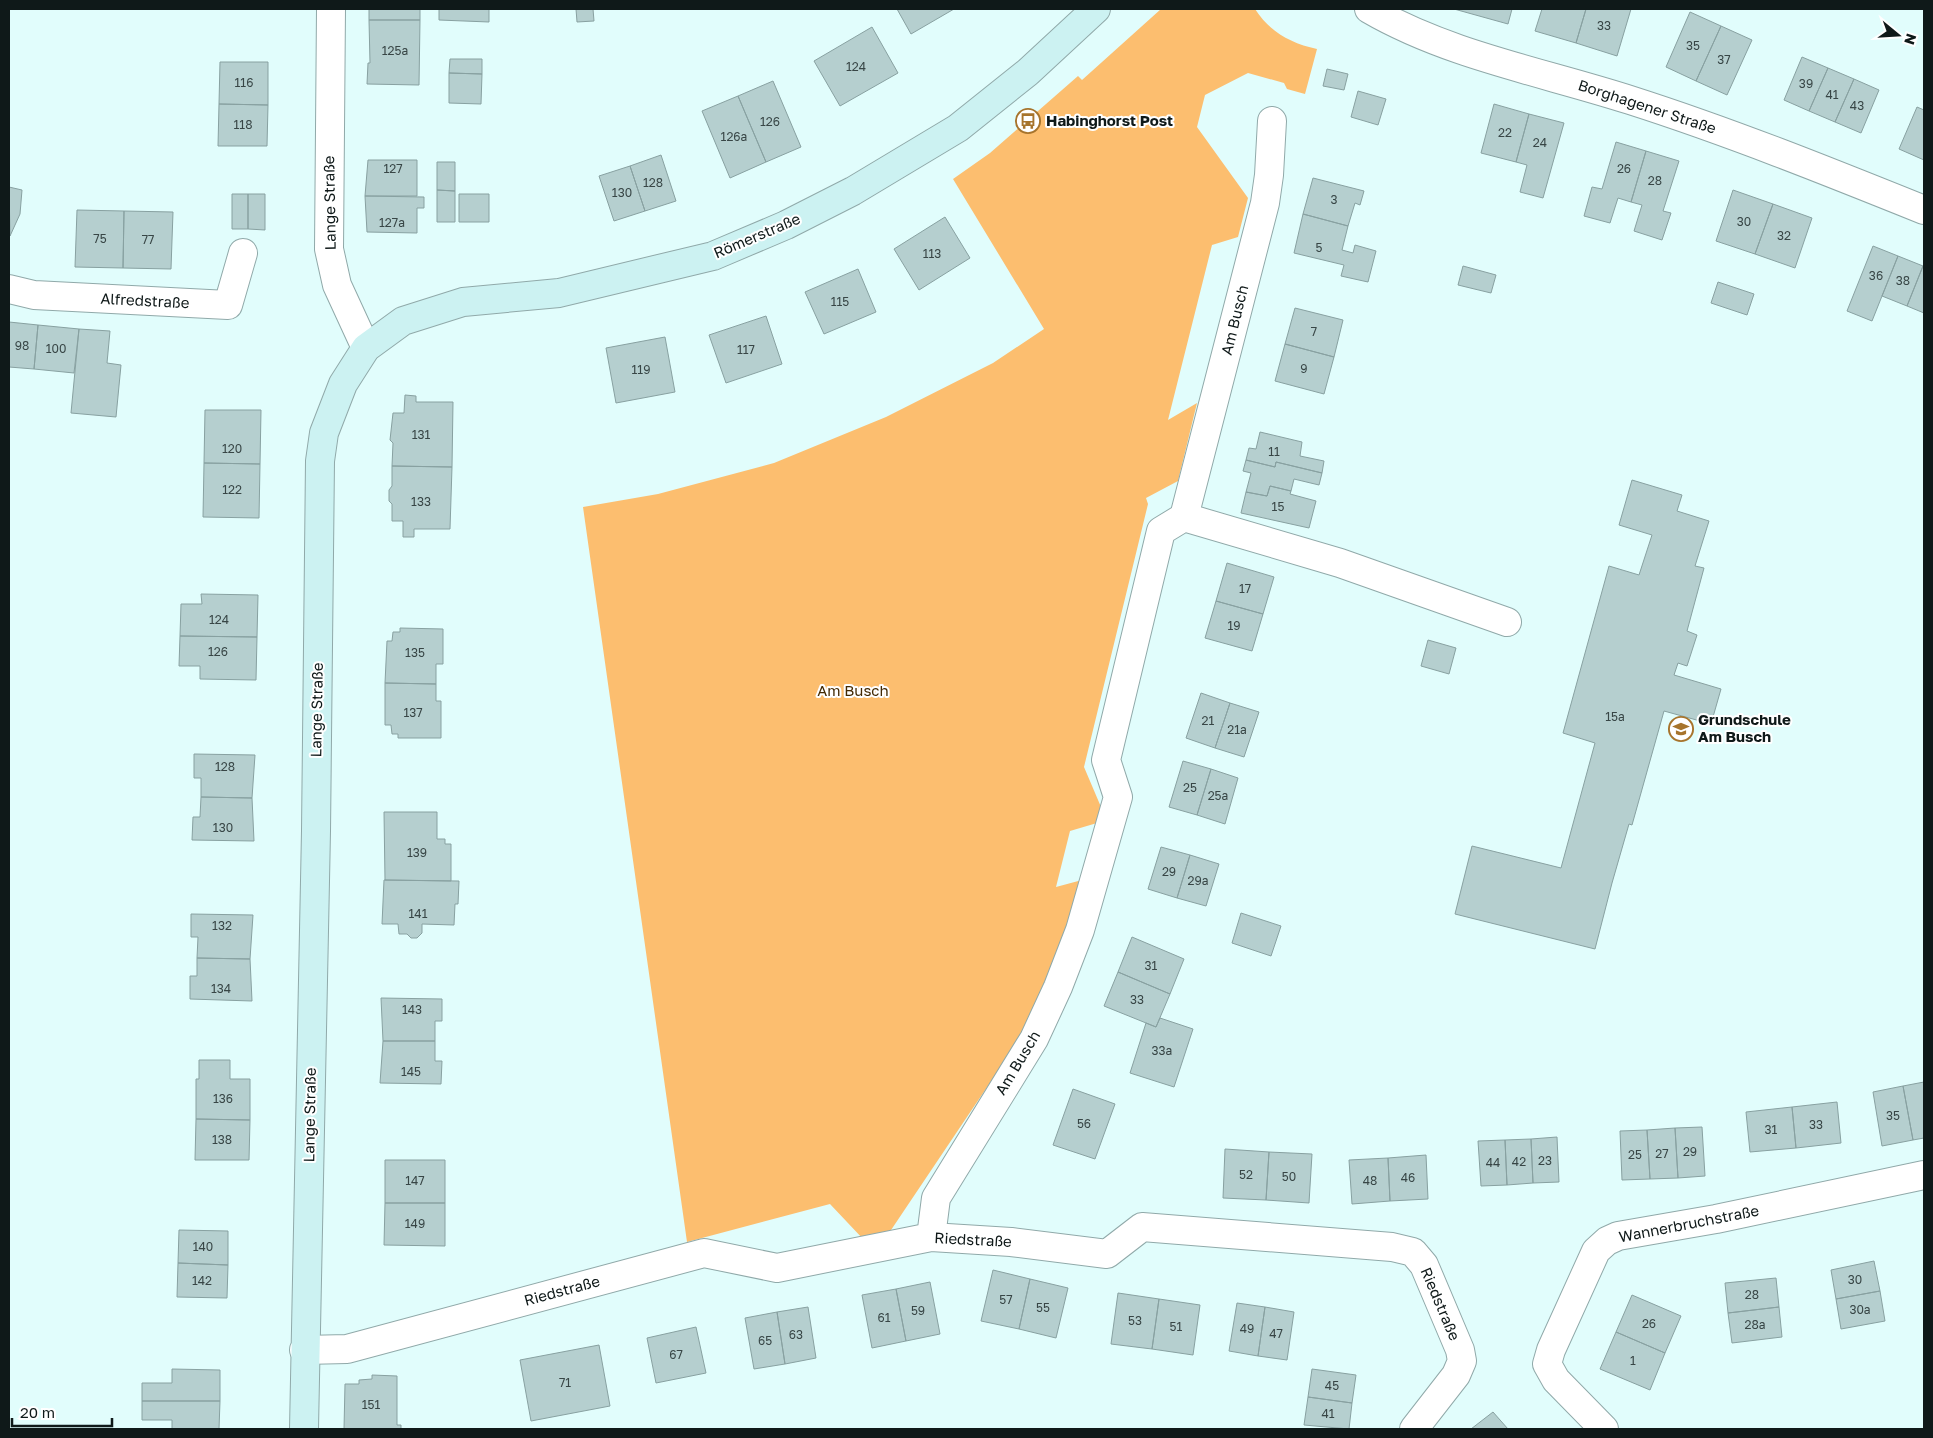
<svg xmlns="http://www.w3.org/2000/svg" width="1933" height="1438" viewBox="0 0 1933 1438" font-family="'Golos Text',sans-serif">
	<rect width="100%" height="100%" fill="#e1fdfc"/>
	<path fill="#fcbe6f" d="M1161,9H1255C1270,32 1290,43 1317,49L1305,94L1287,89L1284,83L1248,73L1205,95L1197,127L1248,198L1238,237L1212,245L1168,420L1197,403L1178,481L1146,498L1148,504L1084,767L1101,807L1097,823L1070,831L1056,887L1082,880L1061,948L1020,1038L887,1236L864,1240L830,1204L687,1242L583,507L658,494L774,463L886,417L993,363L1044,329L953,179L990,153L1078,76L1082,80Z"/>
	<path fill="#b5cfcf" stroke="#88a1a1" d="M369,9H420V20H369Z
		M439,9H489V22L439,20Z
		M576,9H593L594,21L577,22Z
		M897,9H954L911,34Z
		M1454,9H1512L1508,24Z
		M1542,9H1586L1576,43L1535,31Z
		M1586,9H1631L1617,56L1576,43Z
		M1690,12L1721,26L1696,81L1666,67Z
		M369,20H420L419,85L367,84L368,63H370Z
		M1721,26L1752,40L1727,95L1696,81Z
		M872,27L898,73L840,106L814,61Z
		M1802,57L1828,68L1809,111L1784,100Z
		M450,59H482V74L449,73Z
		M220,62H268V105L219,104Z
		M1828,68L1854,79L1835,122L1809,111Z
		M1327,69L1348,74L1344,90L1323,86Z
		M449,73L482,74L481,104L449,103Z
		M1854,79L1879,90L1861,133L1835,122Z
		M773,81L801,147L766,162L738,96Z
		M1358,91L1386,99L1378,125L1351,117Z
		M738,96L766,162L730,178L702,111Z
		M219,104L268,105L267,146H218Z
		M1494,104L1529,114L1516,162L1481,153Z
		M1917,107L1924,110V160L1899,149Z
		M1529,114L1564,123L1543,198L1520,192L1527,165L1516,162Z
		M1616,142L1646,151L1631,202L1618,198L1610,223L1584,216L1592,187L1602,189Z
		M1646,151L1679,161L1663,211L1671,213L1662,240L1634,231L1642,205L1631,202Z
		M661,155L676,201L645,211L630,166Z
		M368,160H417V196H365Z
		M437,162H455V191L437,190Z
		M630,166L645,211L614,221L599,176Z
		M1313,178L1364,191L1360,205L1355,203L1348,226L1303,214Z
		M9,187L22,190L20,214L10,236Z
		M437,190L455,191V222H437Z
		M1733,190L1773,204L1755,254L1716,241Z
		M232,194H248V229H232Z
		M248,194H265V230L248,229Z
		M459,194H489V222H459Z
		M365,196L424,197V208H417V233L367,232Z
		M1773,204L1812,218L1795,268L1755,254Z
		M77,210L124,211L123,268L75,267Z
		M124,211L173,212L171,269L123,268Z
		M1303,214L1348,226L1342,250L1353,253L1355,245L1376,251L1368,282L1341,276L1344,265L1294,253Z
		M945,217L970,258L919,290L894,249Z
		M1873,246L1898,256L1872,321L1847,311Z
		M1898,256L1923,266L1907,306L1882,296Z
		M1463,266L1496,275L1491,293L1458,285Z
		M1923,266H1924V313L1907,306Z
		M858,269L876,312L824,334L805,292Z
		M1718,282L1754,294L1747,315L1711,303Z
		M1295,308L1343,320L1334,357L1285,344Z
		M766,316L782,364L726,383L709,335Z
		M9,322L38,325L34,369L9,367Z
		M38,325L79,329L74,373L34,369Z
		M79,329L110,331L107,363L121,365L116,417L71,413Z
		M665,337L675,392L616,403L606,348Z
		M1285,344L1334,357L1324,394L1275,381Z
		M405,395L416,396V402H453L452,467L392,466L393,443L390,440L393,413H404Z
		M205,410H261L260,464L204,463Z
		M1260,432L1302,442L1300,456L1324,461L1322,473L1276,462L1275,467L1246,460L1249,448L1256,449Z
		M1246,460L1275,467L1276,462L1322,473L1319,485L1294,479L1291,491L1270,486L1267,496L1246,492L1251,473L1243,471Z
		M204,463L260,464L259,518L203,517Z
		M392,466L452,467L450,529H414V537H403V521H392V504L389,501V490L392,486Z
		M1632,480L1682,495L1677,511L1709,521L1695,566L1704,568L1687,631L1697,635L1687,666L1678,663L1674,675L1721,689L1711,724L1664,711L1632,825L1629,824L1612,883L1595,949L1455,914L1472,846L1561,868L1595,743L1563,733L1609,566L1639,575L1652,535L1619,525Z
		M1270,486L1291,491L1290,494L1316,501L1309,528L1241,513L1246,492L1267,496Z
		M1227,563L1274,577L1263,614L1216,601Z
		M201,594L258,595L257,637L180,636L181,604H202Z
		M1216,601L1263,614L1252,651L1205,638Z
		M400,628L443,629V664H436V684L385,683L387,641H392L393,632H400Z
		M180,636L257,637L256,680L200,679V666H179Z
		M1428,640L1456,648L1449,674L1421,666Z
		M385,683L436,684V701H441V738H398V734H392L391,725H385Z
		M1201,693L1230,703L1215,748L1186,738Z
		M1230,703L1259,712L1244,757L1215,748Z
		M194,754L255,755L252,798L201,797V778H194Z
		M1183,761L1211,769L1197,815L1169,807Z
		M1211,769L1238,778L1225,824L1197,815Z
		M201,797L252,798L254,841L192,840L193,817H200Z
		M384,812H437V839H445V844H451V881L385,880Z
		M1161,847L1190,855L1177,898L1148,889Z
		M1190,855L1219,864L1206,906L1177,898Z
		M384,880L459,881L458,904H455L454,925L422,924V933L417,938H411L407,934H399L398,924H382Z
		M1241,913L1281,926L1271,956L1232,943Z
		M191,914L253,915L250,959L197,958L198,937H191Z
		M1132,937L1184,959L1170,994L1118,972Z
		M197,958L250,959L252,1001L190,999V976H197Z
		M1118,972L1170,994L1156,1027L1104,1006Z
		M381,998L442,999V1021H435V1041H383Z
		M1160,1018L1193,1029L1174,1087L1130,1073L1146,1023L1156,1027Z
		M383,1041H435V1061H442L441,1084L380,1083Z
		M199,1060H230V1079H250V1120L196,1119V1079H199Z
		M1924,1082V1138L1913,1140L1903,1086Z
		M1903,1086L1913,1140L1882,1146L1873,1092Z
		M1073,1089L1115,1104L1095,1159L1053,1145Z
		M1837,1102L1841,1143L1796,1148L1792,1107Z
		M1792,1107L1796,1148L1750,1152L1746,1112Z
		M196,1119L250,1120L249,1160H195Z
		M1702,1127L1705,1176L1678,1178L1675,1128Z
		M1675,1128L1678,1178L1650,1179L1647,1130Z
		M1647,1130L1650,1179L1622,1180L1620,1131Z
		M1557,1137L1559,1182L1533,1183L1531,1139Z
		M1531,1139L1533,1183L1507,1185L1505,1140Z
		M1505,1140L1507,1185L1481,1186L1478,1141Z
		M1225,1149L1269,1152L1266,1200L1223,1198Z
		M1269,1152L1312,1154L1309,1203L1266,1200Z
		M1426,1155L1428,1199L1390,1201L1388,1158Z
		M1388,1158L1390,1201L1352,1204L1349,1160Z
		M385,1160H445V1203H385Z
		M385,1203H445V1246L384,1245Z
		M179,1230L228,1231V1265L178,1263Z
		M1874,1261L1880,1291L1836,1299L1831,1270Z
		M178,1263L228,1265L227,1298L177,1297Z
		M993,1270L1030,1279L1019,1329L981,1321Z
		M1776,1278L1779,1307L1728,1313L1725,1283Z
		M1030,1279L1068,1288L1056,1338L1019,1329Z
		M930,1282L940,1334L906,1341L896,1289Z
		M896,1289L906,1341L872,1348L862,1295Z
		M1880,1291L1885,1321L1841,1329L1836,1299Z
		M1118,1293L1159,1299L1152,1349L1111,1344Z
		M1632,1295L1681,1316L1665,1353L1616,1332Z
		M1159,1299L1200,1305L1193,1355L1152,1349Z
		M1237,1303L1265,1307L1258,1356L1229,1351Z
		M808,1307L816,1358L785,1364L777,1312Z
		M1265,1307L1294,1312L1287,1360L1258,1356Z
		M1779,1307L1782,1337L1732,1343L1728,1313Z
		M777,1312L785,1364L754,1369L745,1318Z
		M696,1327L706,1373L656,1383L647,1338Z
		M1616,1332L1665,1353L1650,1390L1600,1369Z
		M599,1345L610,1406L531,1421L520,1360Z
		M172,1369L220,1370V1401H142V1383H172Z
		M1312,1369L1356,1375L1352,1403L1308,1397Z
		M372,1375L397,1376V1425H401V1429H344L345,1384H359V1380L372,1379Z
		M1308,1397L1352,1403L1349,1429L1304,1425Z
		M142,1401H220L219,1429H172V1420H142Z
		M1493,1412L1508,1429H1471Z"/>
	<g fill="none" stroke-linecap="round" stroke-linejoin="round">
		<defs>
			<path id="minor" d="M331,9L329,249L337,285L366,348
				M1369,9C1448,55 1543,72 1630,100C1730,132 1827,171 1924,210
				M9,289L34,295L228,305L243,253
				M1184,517L1340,563L1507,622
				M931,1237L936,1198L1034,1039L1058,987L1080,930L1118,797L1106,760L1161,531L1184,517L1265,203L1269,175L1272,121
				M304,1350L347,1349L704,1253L777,1268L931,1237L1011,1242L1107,1254L1142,1227L1392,1247L1413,1252L1424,1265L1460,1350L1462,1361L1456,1375L1414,1429
				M1604,1429L1556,1380L1547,1364L1551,1350L1596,1251L1607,1241L1618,1236L1716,1219L1924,1175"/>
			<path id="secondary" d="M304,1429L316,831L320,461L324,433L343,384L366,348L403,321L463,302L559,293L713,256L786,225L853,191L958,128L1028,72L1096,9"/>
		</defs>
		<use href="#minor" stroke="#90a9a9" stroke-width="30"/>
		<use href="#secondary" stroke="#90a9a9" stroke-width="30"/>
		<use href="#minor" stroke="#fff" stroke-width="28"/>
		<use href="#secondary" stroke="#ccf2f2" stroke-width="28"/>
	</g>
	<defs>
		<symbol id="bus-ring" viewBox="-11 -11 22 22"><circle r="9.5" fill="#fff" stroke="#a7742c" stroke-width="1.5"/><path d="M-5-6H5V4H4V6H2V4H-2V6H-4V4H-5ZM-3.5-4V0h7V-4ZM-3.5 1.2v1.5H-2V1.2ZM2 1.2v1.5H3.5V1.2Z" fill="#a7742c"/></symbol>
		<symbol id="school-ring" viewBox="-11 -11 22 22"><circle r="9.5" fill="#fff" stroke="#a7742c" stroke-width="1.5"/><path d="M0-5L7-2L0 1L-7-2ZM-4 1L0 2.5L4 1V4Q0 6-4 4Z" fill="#a7742c"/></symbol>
	</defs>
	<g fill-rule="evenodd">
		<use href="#bus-ring" x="1014" y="107" width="28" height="28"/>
		<use href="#school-ring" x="1667" y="715" width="28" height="28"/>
	</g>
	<g text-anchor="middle" stroke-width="4" stroke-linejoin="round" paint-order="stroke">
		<g font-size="12" fill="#384646">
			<text x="1604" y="30">33</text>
			<text x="1693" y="50">35</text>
			<text x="395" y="55">125a</text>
			<text x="1724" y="64">37</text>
			<text x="856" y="71">124</text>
			<text x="244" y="87">116</text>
			<text x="1806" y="88">39</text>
			<text x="1832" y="99">41</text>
			<text x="1857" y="110">43</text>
			<text x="770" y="126">126</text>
			<text x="243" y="129">118</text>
			<text x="1505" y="137">22</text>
			<text x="734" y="141">126a</text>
			<text x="1540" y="147">24</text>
			<text x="393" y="173">127</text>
			<text x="1624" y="173">26</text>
			<text x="1655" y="185">28</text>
			<text x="653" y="187">128</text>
			<text x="622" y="197">130</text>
			<text x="1334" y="204">3</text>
			<text x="1744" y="226">30</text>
			<text x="392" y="227">127a</text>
			<text x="1784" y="240">32</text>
			<text x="100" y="243">75</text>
			<text x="148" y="244">77</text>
			<text x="1319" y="252">5</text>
			<text x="932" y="258">113</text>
			<text x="1876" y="280">36</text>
			<text x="1903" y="285">38</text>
			<text x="840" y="306">115</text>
			<text x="1314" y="336">7</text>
			<text x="22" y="350">98</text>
			<text x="56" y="353">100</text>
			<text x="746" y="354">117</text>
			<text x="1304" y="373">9</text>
			<text x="641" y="374">119</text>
			<text x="421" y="439">131</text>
			<text x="232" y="453">120</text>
			<text x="1274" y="456">11</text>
			<text x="232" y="494">122</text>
			<text x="421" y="506">133</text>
			<text x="1278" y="511">15</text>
			<text x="1245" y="593">17</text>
			<text x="219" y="624">124</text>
			<text x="1234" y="630">19</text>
			<text x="218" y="656">126</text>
			<text x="415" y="657">135</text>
			<text x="413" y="717">137</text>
			<text x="1615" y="721">15a</text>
			<text x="1208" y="725">21</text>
			<text x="1237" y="734">21a</text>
			<text x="225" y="771">128</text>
			<text x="1190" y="792">25</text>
			<text x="1218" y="800">25a</text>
			<text x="223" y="832">130</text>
			<text x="417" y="857">139</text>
			<text x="1169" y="876">29</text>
			<text x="1198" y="885">29a</text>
			<text x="418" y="918">141</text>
			<text x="222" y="930">132</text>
			<text x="1151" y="970">31</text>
			<text x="221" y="993">134</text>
			<text x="1137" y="1004">33</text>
			<text x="412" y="1014">143</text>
			<text x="1162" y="1055">33a</text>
			<text x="411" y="1076">145</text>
			<text x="223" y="1103">136</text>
			<text x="1893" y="1120">35</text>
			<text x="1084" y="1128">56</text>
			<text x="1816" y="1129">33</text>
			<text x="1771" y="1134">31</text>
			<text x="222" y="1144">138</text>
			<text x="1690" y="1156">29</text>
			<text x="1662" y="1158">27</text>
			<text x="1635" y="1159">25</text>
			<text x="1545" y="1165">23</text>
			<text x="1519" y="1166">42</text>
			<text x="1493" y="1167">44</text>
			<text x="1246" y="1179">52</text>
			<text x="1289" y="1181">50</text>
			<text x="1408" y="1182">46</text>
			<text x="415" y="1185">147</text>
			<text x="1370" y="1185">48</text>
			<text x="415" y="1228">149</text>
			<text x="203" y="1251">140</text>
			<text x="1855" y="1284">30</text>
			<text x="202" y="1285">142</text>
			<text x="1752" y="1299">28</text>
			<text x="1006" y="1304">57</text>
			<text x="1043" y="1312">55</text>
			<text x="1860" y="1314">30a</text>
			<text x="918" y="1315">59</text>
			<text x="884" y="1322">61</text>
			<text x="1135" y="1325">53</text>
			<text x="1649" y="1328">26</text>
			<text x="1755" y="1329">28a</text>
			<text x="1176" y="1331">51</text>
			<text x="1247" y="1333">49</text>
			<text x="1276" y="1338">47</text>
			<text x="796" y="1339">63</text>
			<text x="765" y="1345">65</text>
			<text x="676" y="1359">67</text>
			<text x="1633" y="1365">1</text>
			<text x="565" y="1387">71</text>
			<text x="1332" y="1390">45</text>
			<text x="371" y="1409">151</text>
			<text x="1328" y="1418">41</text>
		</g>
		<g font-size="15" fill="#0f1919" stroke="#fff">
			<text transform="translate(1647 107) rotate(18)" y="5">Borghagener Straße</text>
			<text transform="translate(330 203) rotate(-91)" y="5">Lange Straße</text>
			<text transform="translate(757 236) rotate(-23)" y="5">Römerstraße</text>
			<text transform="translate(145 301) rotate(3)" y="5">Alfredstraße</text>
			<text transform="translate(1235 320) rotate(-76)" y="5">Am Busch</text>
			<text transform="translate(317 710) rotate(-89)" y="5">Lange Straße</text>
			<text transform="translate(1018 1063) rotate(-59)" y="5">Am Busch</text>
			<text transform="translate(310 1115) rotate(-89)" y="5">Lange Straße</text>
			<text transform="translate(1689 1224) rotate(-11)" y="5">Wannerbruchstraße</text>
			<text transform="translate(973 1240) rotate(3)" y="5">Riedstraße</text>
			<text transform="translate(562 1291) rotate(-15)" y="5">Riedstraße</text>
			<text transform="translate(1440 1304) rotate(67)" y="5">Riedstraße</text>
		</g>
		<g font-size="15" font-weight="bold" fill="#0f1919" stroke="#fff" text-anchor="start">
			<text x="1046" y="126">Habinghorst Post</text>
			<text x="1698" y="725">Grundschule<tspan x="1698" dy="17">Am Busch</tspan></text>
		</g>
		<g font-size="15" fill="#422903" stroke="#fff">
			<text x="853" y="696">Am Busch</text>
		</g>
	</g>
	<rect width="1933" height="1438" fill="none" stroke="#0f1919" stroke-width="20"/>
	<g transform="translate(1898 35) rotate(108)" stroke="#ffffff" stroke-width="4" paint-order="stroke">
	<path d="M0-4L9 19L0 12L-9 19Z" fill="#0f1919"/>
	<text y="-8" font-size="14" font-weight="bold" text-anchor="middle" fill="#0f1919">N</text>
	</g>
	<path d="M12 1418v8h100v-8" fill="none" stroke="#0f1919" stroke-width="2.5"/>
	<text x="20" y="1418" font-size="15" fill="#0f1919" stroke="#ffffff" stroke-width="4" paint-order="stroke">20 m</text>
</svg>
